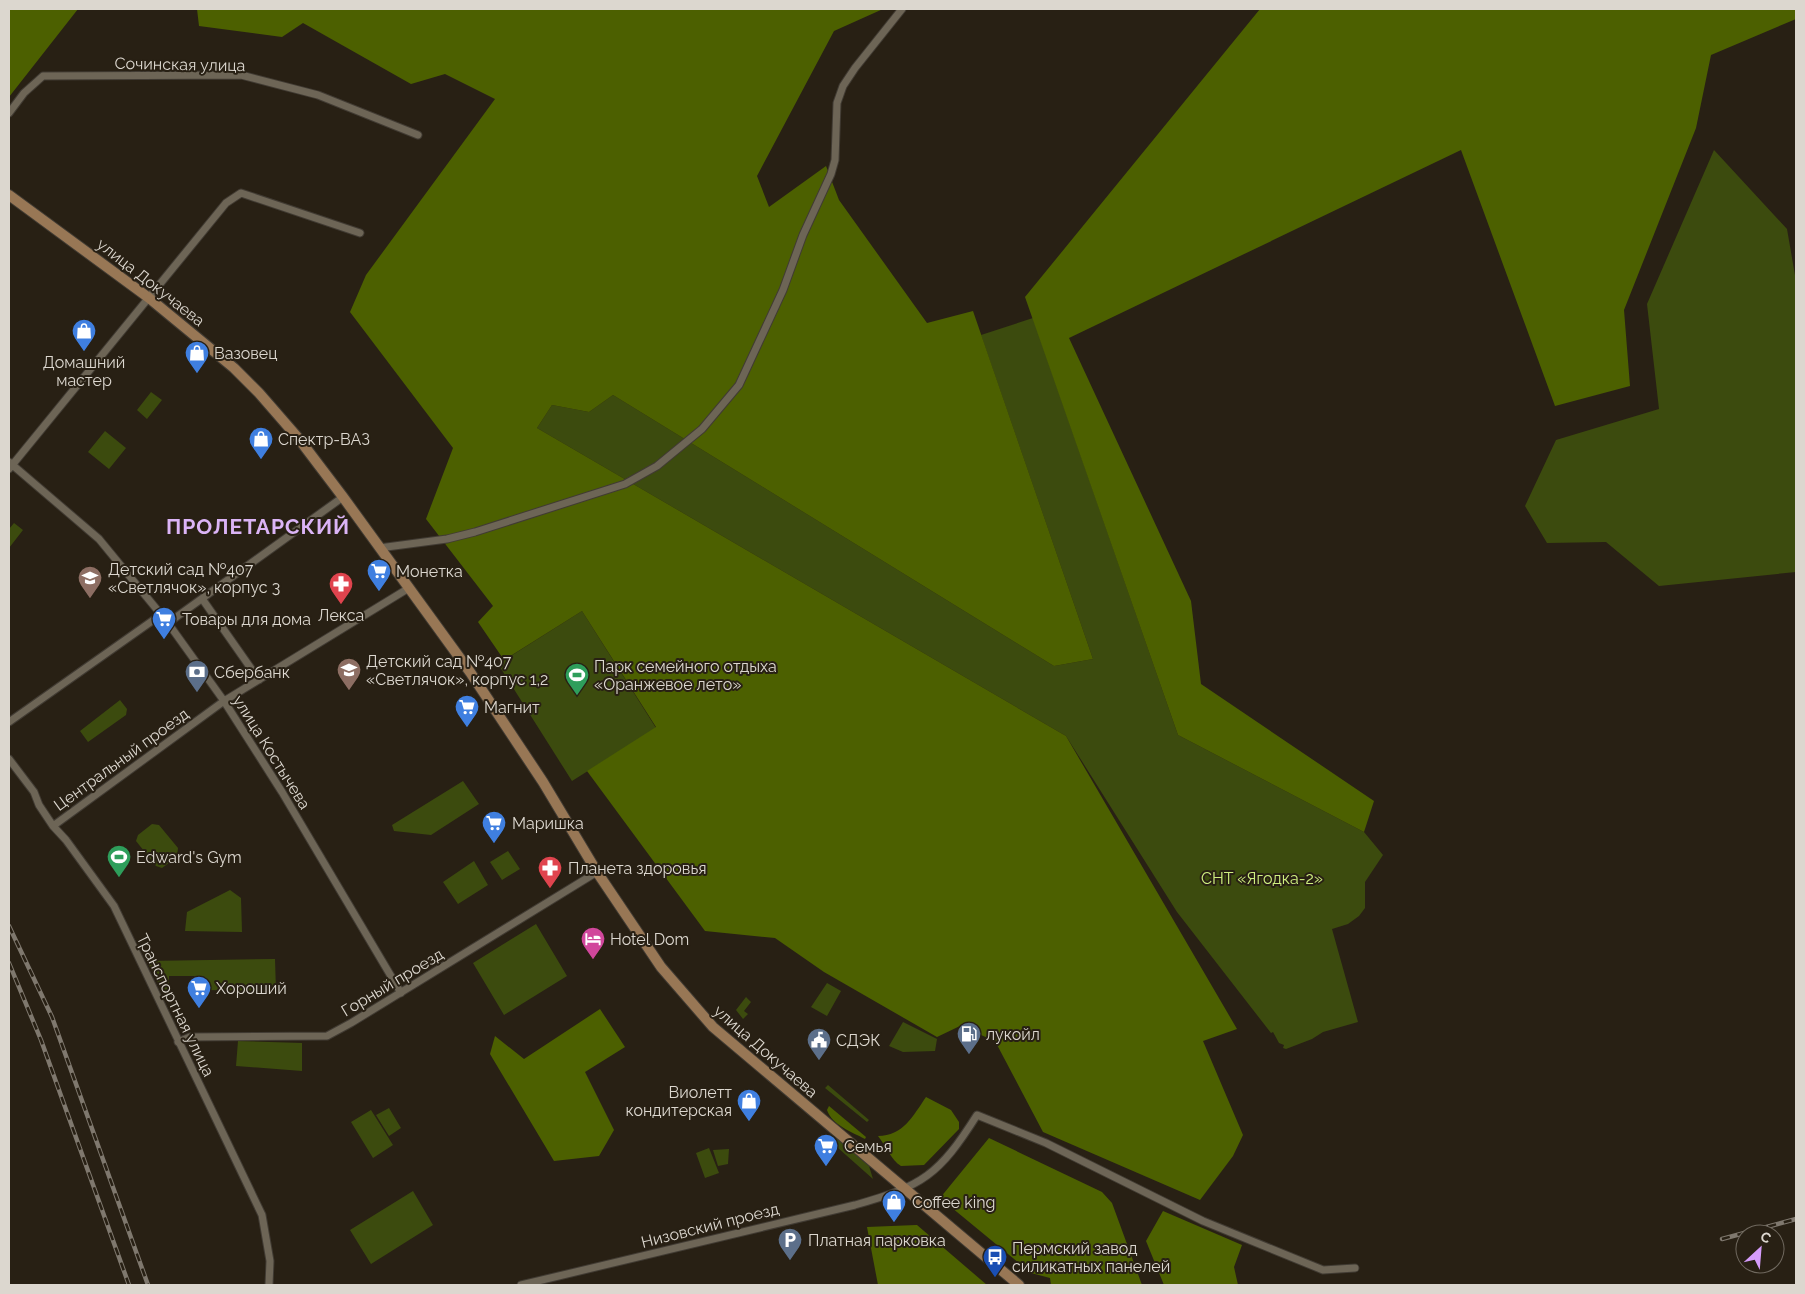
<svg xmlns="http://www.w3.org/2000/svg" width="1805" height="1294" viewBox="0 0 1805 1294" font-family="Raleway,sans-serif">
	<rect width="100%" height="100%" fill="#282014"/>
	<path fill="#3c4b0e" d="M1714,150L1787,229L1796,281V572L1659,586L1606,542L1547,543L1525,506L1556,440L1659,409L1647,304Z
		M1033,318L1178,735L1364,832L1383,855L1365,882V908L1359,916L1348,924L1332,929L1358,1022L1323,1032L1312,1039L1286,1049L1283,1048L1284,1045L1279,1043L1273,1032L1271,1033L1177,912L1066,736L537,428L552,405L589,412L613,395L1054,666L1093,659L981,335Z
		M151,392L162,400L147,419L137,410Z
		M105,431L126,448L109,469L88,452Z
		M14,523L23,530L9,548V529Z
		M582,611L656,728L572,781L498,664Z
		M120,700L127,709L126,715L88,742L80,731Z
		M463,781L479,804L431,835L394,831L392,825Z
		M152,824L159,825L178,848L177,857L162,868L156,866L136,841L138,835Z
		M508,851L520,869L502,880L490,862Z
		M474,861L488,885L458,904L443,882Z
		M230,890L241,898L242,932L185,931L187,912Z
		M536,924L567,976L504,1015L473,963Z
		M275,959L276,991L205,990L204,976H169V991H162L147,961Z
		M827,983L841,991L827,1016L811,1007Z
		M746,997L751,1002L744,1011L748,1014L743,1019L736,1010Z
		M903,1022L937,1039L935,1051L903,1052L889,1046Z
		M238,1041L302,1043V1071L236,1066Z
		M828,1085L869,1120L867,1122L825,1088Z
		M389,1108L401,1128L389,1136L376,1115Z
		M371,1110L393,1145L373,1158L351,1122Z
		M836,1138L869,1166L873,1179L829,1140Z
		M709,1148L719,1173L705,1178L696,1153Z
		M729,1149L728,1164L718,1166L713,1150Z
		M413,1191L433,1225L371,1264L350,1230Z"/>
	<path fill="#4c6000" d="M9,9H78L9,97Z
		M197,9H883L834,31L757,176L769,207L826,166L839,200L927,323L973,311L1093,659L1054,666L613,395L589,412L552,405L537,428L1066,736L1237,1029L1203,1041L1243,1135L1233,1156L1200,1200L1043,1132L995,1041L960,1026L937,1037L824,972L775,938L705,931L587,771L656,727L582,611L504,660L478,622L493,606L426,519L453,448L350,312L366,275L495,99L445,74L411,84L303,23L282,37L199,26Z
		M1260,9H1796V19L1711,55L1696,128L1624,310L1630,386L1555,406L1461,150L1069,338L1191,601L1201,684L1374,801L1364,832L1178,735L1025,297Z
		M600,1009L625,1047L585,1072L614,1130L599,1156L554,1161L490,1054L495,1036L524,1059Z
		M926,1097L951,1110L959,1122V1129L924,1165L901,1166C891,1160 886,1146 878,1136C903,1136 913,1116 926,1097Z
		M829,1106L866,1137L865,1139C852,1132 832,1125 827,1110Z
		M989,1138L1102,1192L1112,1203L1142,1285H1051L1050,1278L1031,1273L940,1198Z
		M1163,1211L1242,1245L1234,1267L1238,1285H1164L1146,1241Z
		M916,1225H917L987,1285H878L867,1227Z"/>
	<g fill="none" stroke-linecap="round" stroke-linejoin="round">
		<defs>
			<path id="street" d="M9,113L24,93L43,76L241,75L318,95L418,135
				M9,462L99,539L168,623L224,701L282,792L401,993
				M9,469L226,203L241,193L360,233
				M379,548L447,539L475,532L625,484L657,466L702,429L739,385L783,290L803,235L831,174L835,160L837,103L843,86L855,68L902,9
				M203,600L259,680
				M168,623L343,497
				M9,722L162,614
				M9,759L34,792L39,805L53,826L66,840L114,906L262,1215L270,1261L269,1285
				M53,826L224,701L409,588
				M178,1042L190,1037L327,1036L351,1023L597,872
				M521,1285L855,1205C923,1186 939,1175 977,1115L1046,1143L1203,1221L1323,1270L1355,1268"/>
			<path id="secondary" d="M9,195L149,298L234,368L259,393L299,439L343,497L470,672L543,782L597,872L661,967L713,1027L1019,1285"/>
		</defs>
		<use href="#street" stroke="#413b33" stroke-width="9"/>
		<use href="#secondary" stroke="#413b33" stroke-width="12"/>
		<use href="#street" stroke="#6d6556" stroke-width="7"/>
		<use href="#secondary" stroke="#987755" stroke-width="10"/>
		<defs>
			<path id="rail" d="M9,926L52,1017L148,1285
				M9,963L41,1040L129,1285
				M1722,1239L1796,1219"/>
		</defs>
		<use href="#rail" stroke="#7f786e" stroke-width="4.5"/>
		<use href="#rail" stroke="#282014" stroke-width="2.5" stroke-dasharray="8" stroke-linecap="butt"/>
	</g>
	<defs>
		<symbol id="shop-pin" viewBox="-11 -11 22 30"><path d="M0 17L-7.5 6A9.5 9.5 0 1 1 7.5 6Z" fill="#3f7fe0" stroke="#282014"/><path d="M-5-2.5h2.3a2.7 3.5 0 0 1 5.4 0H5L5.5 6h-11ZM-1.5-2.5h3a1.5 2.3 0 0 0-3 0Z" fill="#fff"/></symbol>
		<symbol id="supermarket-pin" viewBox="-11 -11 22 30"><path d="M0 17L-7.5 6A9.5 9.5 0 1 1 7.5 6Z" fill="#3f7fe0" stroke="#282014"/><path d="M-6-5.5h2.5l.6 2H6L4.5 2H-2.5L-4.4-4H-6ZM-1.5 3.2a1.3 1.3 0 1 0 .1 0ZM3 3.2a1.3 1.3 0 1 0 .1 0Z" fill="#fff"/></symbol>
		<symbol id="school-pin" viewBox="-11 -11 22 30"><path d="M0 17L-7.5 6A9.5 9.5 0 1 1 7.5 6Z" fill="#8d6e63" stroke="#282014"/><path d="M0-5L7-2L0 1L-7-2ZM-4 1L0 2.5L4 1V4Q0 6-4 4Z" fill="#fff"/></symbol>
		<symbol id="pharmacy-pin" viewBox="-11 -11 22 30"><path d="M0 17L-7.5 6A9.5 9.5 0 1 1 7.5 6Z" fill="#e0444e" stroke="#282014"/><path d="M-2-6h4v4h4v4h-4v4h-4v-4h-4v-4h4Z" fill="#fff"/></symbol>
		<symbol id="bank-pin" viewBox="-11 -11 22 30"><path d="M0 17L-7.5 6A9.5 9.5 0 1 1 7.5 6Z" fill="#5c6f8a" stroke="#282014"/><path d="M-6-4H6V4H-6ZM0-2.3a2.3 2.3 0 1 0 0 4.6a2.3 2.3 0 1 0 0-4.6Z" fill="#fff"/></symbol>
		<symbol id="stadium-pin" viewBox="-11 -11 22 30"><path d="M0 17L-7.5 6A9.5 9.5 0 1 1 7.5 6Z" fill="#2e9e5b" stroke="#282014"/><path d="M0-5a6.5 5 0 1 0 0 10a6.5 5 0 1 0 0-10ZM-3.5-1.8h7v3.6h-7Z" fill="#fff"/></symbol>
		<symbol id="hotel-pin" viewBox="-11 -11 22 30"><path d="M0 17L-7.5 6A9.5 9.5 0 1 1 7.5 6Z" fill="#d1479c" stroke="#282014"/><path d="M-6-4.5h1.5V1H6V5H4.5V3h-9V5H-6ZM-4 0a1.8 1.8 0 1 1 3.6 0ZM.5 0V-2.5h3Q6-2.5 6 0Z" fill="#fff"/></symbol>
		<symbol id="fuel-pin" viewBox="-11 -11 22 30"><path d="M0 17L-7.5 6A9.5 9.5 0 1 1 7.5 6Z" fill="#5c6f8a" stroke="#282014"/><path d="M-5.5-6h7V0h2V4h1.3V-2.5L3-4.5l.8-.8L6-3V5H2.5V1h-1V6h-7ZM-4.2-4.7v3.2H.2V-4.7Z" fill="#fff"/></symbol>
		<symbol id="civic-pin" viewBox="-11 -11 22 30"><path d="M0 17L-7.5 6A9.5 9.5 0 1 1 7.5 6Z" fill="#5c6f8a" stroke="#282014"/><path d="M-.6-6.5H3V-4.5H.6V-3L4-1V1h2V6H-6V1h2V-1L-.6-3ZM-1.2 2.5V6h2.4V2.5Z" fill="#fff"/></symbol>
		<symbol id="parking-pin" viewBox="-11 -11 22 30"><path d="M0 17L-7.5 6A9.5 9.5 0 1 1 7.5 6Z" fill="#5c6f8a" stroke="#282014"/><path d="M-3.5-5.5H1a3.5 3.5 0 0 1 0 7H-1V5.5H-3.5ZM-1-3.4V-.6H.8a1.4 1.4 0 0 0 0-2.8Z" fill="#fff"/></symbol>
		<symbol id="bus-pin" viewBox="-11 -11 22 30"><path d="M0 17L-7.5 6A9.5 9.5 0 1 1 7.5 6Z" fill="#1a4fb4" stroke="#282014"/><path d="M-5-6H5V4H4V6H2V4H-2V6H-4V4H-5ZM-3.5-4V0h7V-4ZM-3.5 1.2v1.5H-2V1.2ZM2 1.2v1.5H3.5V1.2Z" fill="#fff"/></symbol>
	</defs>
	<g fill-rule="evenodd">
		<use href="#shop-pin" x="70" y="317" width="28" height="38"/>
		<use href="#shop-pin" x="183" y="339" width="28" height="38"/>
		<use href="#shop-pin" x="247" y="425" width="28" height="38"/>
		<use href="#supermarket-pin" x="365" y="557" width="28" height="38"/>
		<use href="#school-pin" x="76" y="564" width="28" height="38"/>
		<use href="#pharmacy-pin" x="327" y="570" width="28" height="38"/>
		<use href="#supermarket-pin" x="150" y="605" width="28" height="38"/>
		<use href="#school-pin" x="335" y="656" width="28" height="38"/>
		<use href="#bank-pin" x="183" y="658" width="28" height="38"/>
		<use href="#stadium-pin" x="563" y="661" width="28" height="38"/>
		<use href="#supermarket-pin" x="453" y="693" width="28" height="38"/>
		<use href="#supermarket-pin" x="480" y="809" width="28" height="38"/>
		<use href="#stadium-pin" x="105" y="843" width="28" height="38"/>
		<use href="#pharmacy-pin" x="536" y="854" width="28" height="38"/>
		<use href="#hotel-pin" x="579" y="925" width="28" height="38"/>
		<use href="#supermarket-pin" x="185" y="974" width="28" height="38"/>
		<use href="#fuel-pin" x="955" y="1020" width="28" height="38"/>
		<use href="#civic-pin" x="805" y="1026" width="28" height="38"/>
		<use href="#shop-pin" x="735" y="1087" width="28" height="38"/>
		<use href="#supermarket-pin" x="812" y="1132" width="28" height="38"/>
		<use href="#shop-pin" x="880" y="1188" width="28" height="38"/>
		<use href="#parking-pin" x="776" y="1226" width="28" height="38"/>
		<use href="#bus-pin" x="981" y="1243" width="28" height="38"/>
	</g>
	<g text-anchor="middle" stroke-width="4" stroke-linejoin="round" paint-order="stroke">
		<g font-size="16" fill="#dcd7cf" stroke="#282014">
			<text transform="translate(180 64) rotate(1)" y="6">Сочинская улица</text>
			<text transform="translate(151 282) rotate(38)" y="6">улица Докучаева</text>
			<text transform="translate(272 752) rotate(58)" y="6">улица Костычева</text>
			<text transform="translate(121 759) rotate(-36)" y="6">Центральный проезд</text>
			<text transform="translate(392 982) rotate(-31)" y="6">Горный проезд</text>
			<text transform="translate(176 1005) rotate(64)" y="6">Транспортная улица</text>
			<text transform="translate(766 1051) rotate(41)" y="6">улица Докучаева</text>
			<text transform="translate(710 1225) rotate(-14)" y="6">Низовский проезд</text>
		</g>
		<g font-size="16" fill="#dcd7cf" stroke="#282014" text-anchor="start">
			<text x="214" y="359">Вазовец</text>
			<text x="84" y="368" text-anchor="middle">Домашний<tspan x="84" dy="18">мастер</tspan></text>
			<text x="278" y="445">Спектр-ВАЗ</text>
			<text x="108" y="575">Детский сад №407<tspan x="108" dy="18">«Светлячок», корпус 3</tspan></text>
			<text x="396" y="577">Монетка</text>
			<text x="341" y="621" text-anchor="middle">Лекса</text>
			<text x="182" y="625">Товары для дома</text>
			<text x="366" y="667">Детский сад №407<tspan x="366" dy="18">«Светлячок», корпус 1,2</tspan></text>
			<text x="594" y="672">Парк семейного отдыха<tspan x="594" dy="18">«Оранжевое лето»</tspan></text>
			<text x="214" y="678">Сбербанк</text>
			<text x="484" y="713">Магнит</text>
			<text x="512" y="829">Маришка</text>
			<text x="136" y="863">Edward's Gym</text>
			<text x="568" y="874">Планета здоровья</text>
			<text x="610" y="945">Hotel Dom</text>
			<text x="216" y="994">Хороший</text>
			<text x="986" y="1040">лукойл</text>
			<text x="836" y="1046">СДЭК</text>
			<text x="732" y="1098" text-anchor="end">Виолетт<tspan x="732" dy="18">кондитерская</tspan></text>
			<text x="844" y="1152">Семья</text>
			<text x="912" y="1208">Coffee king</text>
			<text x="808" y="1246">Платная парковка</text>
			<text x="1012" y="1254">Пермский завод<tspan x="1012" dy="18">силикатных панелей</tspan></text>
		</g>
		<g font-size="16" fill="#cfef80" stroke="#282014">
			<text x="1262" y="884">СНТ «Ягодка-2»</text>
		</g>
		<g font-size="21" font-weight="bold" letter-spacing="1" fill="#dbb4f6" stroke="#282014">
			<text x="258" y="534">ПРОЛЕТАРСКИЙ</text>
		</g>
	</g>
	<rect width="1805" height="1294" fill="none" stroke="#dcd7cf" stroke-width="20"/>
	<g transform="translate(1760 1249) rotate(26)"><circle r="24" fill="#282014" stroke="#70695f"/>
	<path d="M0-4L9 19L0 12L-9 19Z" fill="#d59cfb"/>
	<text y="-8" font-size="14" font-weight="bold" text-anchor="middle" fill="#dcd7cf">С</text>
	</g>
</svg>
